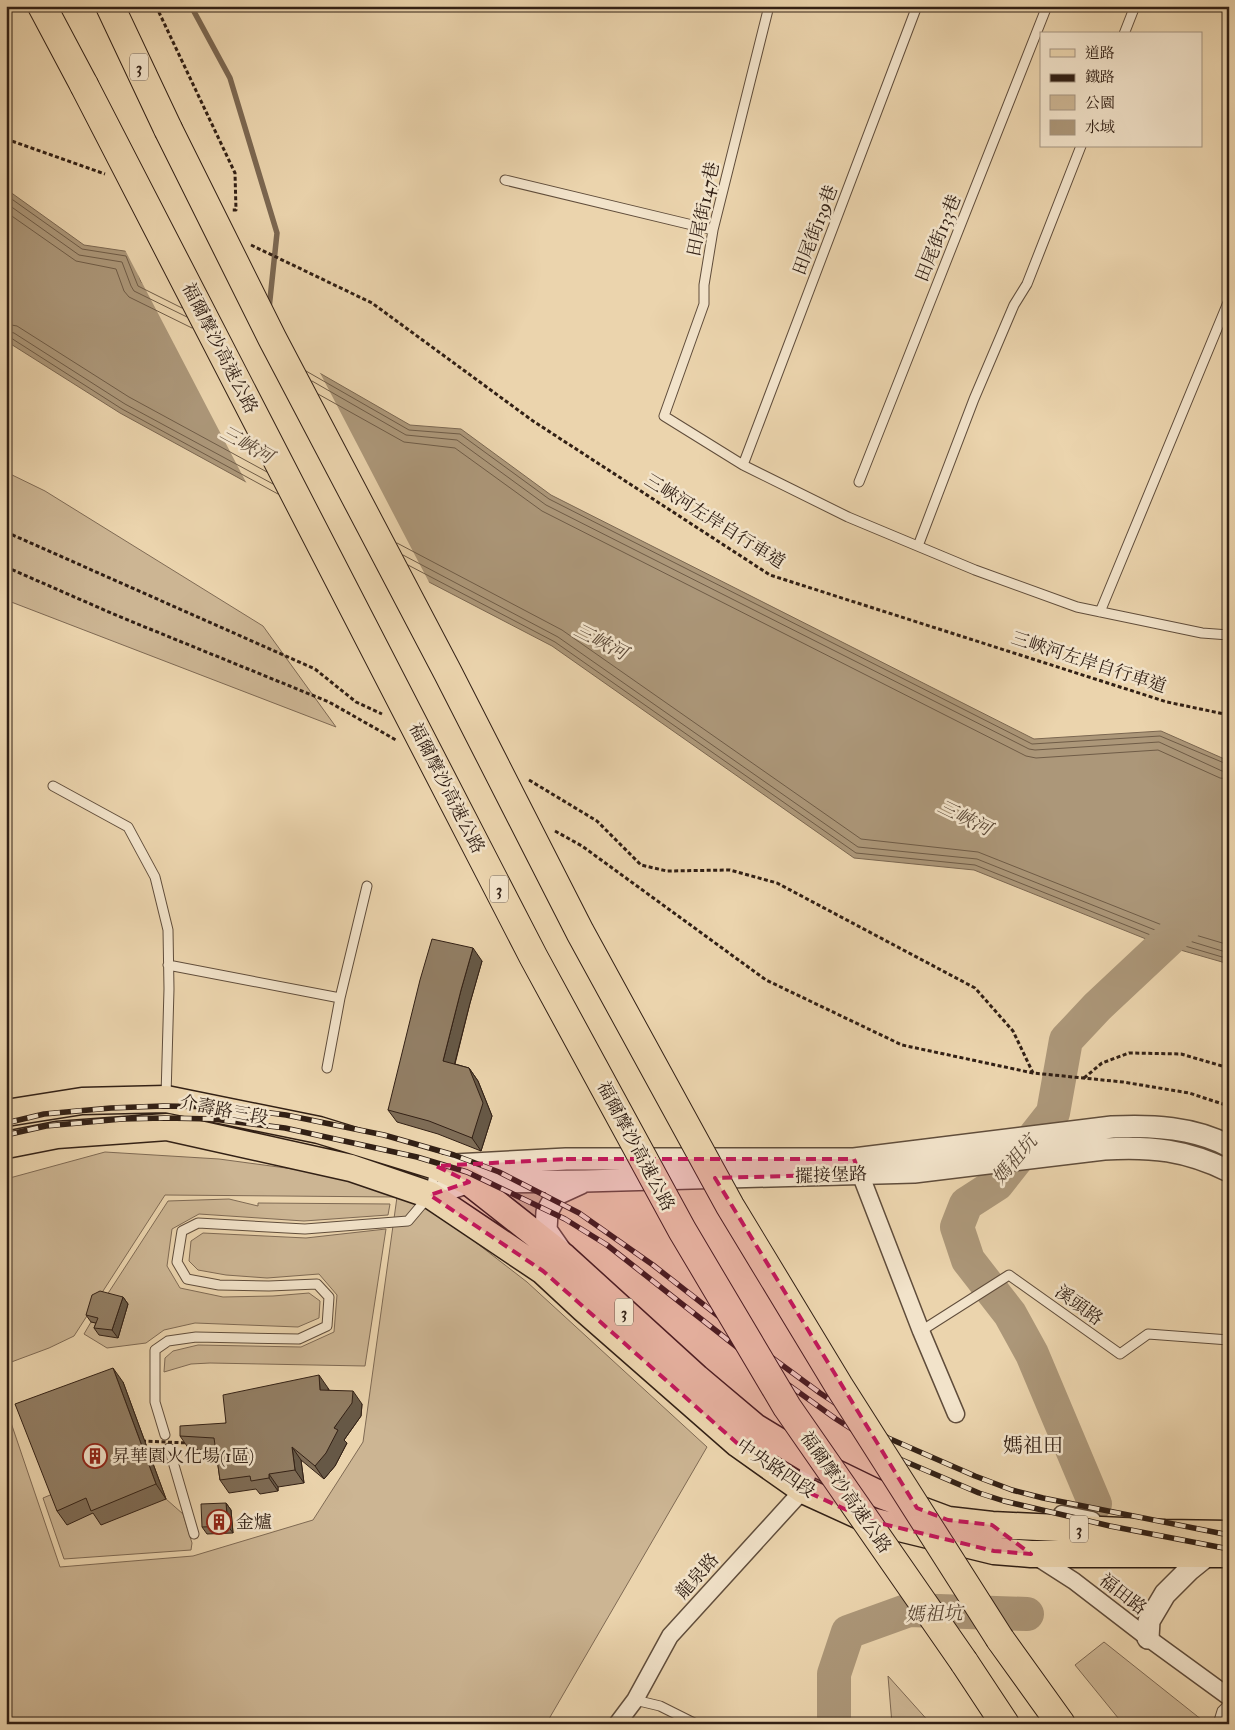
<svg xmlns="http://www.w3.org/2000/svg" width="1235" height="1730" viewBox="0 0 1235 1730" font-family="'IM FELL Double Pica','Noto Serif TC',serif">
	<rect width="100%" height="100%" fill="#ebd4ad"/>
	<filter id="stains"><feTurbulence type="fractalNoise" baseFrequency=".004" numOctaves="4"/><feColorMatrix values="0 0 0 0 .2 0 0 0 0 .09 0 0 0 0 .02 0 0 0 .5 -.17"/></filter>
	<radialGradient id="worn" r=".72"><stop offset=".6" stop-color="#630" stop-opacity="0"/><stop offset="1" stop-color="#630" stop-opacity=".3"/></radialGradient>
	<path fill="#ccb593" stroke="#7f6a54" d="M6,472L45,491L263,626L336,727L6,600Z
		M105,1152L219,1159L345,1176L421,1200L527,1282L707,1447L546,1724H6V1408L60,1567L193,1556L313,1520L363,1442L397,1197L165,1195L74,1336L49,1348L6,1364V1179Z
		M502,1190L546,1194L539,1220Z
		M229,1199L258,1206V1203L390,1204L388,1215L304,1221L199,1214L172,1229L167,1266L180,1288L223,1297L273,1296L309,1293L320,1301L319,1318L298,1327L195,1323L164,1330L146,1343L107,1348L84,1334L91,1322L103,1325L105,1298L168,1201Z
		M386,1229L365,1366L210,1363L191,1364L164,1372L165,1358L173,1351L198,1345L301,1347L334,1332L337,1295L319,1274L267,1278L226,1275L198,1270L189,1261L191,1241L203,1233L306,1238Z
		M55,1493L96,1512L166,1499L183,1514L192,1543L191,1550L64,1559L43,1498Z
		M1104,1642L1202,1720L1203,1724H1123L1075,1665Z
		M888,1676L931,1724H892Z"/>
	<path fill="#ac9779" stroke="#7b6751" d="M6,189L84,245L131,252L141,282L276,348L410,425L461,429L551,495L1034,739L1161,731L1229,761V964L1156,943L974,870L854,858L552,646L427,581L120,413L6,341Z"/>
	<path fill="#ebd4ad" d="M124,248L133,250L143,280L277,346L318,369L431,586L248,486Z"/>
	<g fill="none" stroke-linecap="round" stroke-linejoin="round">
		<path stroke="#6f5c47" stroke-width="1" d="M6,195L82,249L126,256L138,286L182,308
			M6,203L79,255L122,262L131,286L134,291L187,317
			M6,212L76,261L116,269L124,291L129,297L192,328
			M6,324L17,326L129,397L267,472
			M6,331L14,333L125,404L273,484
			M6,338H11L122,409L278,494
			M306,371L409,430L460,434L549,499L1032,744L1160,736L1229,765
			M312,381L406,435L457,440L546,505L1029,749L1035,750L1159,742L1222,771L1229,772
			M318,394L404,442L455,448L542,511L1026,756L1036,758L1158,750L1220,778L1229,779
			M397,543L562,630L861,839L978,852L1162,925L1229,945
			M403,555L558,637L858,847L977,859L1160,932L1229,953
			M408,565L555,642L856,853L975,865L1158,938L1229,959"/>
		<path stroke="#7b6751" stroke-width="5.5" d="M191,6L230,78L277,233L269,309"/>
		<path stroke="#ac9779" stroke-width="34" d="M1095,1504L1032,1354L1010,1314L968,1260L957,1227L966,1204L997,1184L1053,1113L1066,1040L1097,1007L1194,916
			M834,1724V1674L848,1632L909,1610L1027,1614"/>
		<defs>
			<path id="service" d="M769,6L713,230L704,285V304L664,416L743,465L848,517L975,570L1077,607L1202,633L1229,635
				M1124,34L1135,6
				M505,180L713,230
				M743,465L917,6
				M859,482L1047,6
				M918,546L974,399L1014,305L1027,284L1081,146
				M1100,612L1229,300
				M53,786L128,827L155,877L168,930L169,989L166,1096
				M168,965L340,998
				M327,1068L340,998L367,886
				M921,1331L1009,1275L1120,1354L1148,1334L1229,1340
				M165,1435L155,1402V1350L168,1341L196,1337L299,1339L327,1326L329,1297L317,1284L269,1286L219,1285L187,1279L177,1262L182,1231L198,1223L305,1229L408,1221L430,1195L435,1169
				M169,1448L194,1534
				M635,1700L660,1706L696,1724
				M1218,1724L1222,1711L1229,1704"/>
			<path id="minor" d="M856,1163L921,1331L956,1414
				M1062,1514L1092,1520
				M1035,1556L1074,1581L1148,1638L1229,1697
				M617,1724L635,1700L670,1636L803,1490L811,1461"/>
			<path id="tertiary" d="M436,1166L566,1159H854L1112,1127C1151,1125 1194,1127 1229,1146
				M430,1195L469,1182L585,1181L914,1172L1104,1149C1151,1146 1186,1150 1229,1171
				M560,1250L546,1230L547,1212L557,1194L581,1183
				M1148,1638L1149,1621L1165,1594L1189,1570L1210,1553"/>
			<path id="primary" d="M6,1113L82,1101L166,1099L319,1130L436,1166L469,1182L564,1257L697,1378L755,1427L811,1461L881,1495L948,1520L992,1525L1165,1533L1229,1534
				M6,1145L57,1135L167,1127L351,1168L430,1195L543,1271L584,1309L738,1444L803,1490L871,1521L994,1551L1031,1554H1229"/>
			<path id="motorway" d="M42,6L84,85
				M110,6L168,129
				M1000,1639L1061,1724
				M964,1662L1005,1724"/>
		</defs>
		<use href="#service" stroke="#604d3b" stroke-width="11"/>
		<use href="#minor" stroke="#604d3b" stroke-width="19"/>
		<use href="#tertiary" stroke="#604d3b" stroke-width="24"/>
		<use href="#primary" stroke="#322015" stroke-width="29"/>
		<use href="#motorway" stroke="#322015" stroke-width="30"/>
		<path stroke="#322015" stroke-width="3" stroke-dasharray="4 2.5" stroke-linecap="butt" d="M156,6L235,173L236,210H232
			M6,139L105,174
			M251,245L372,303L533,421L770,575L1167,702L1229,715
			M6,532L315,669L356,702L382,714
			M6,567L118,616L329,702L396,740
			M529,780L597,821L641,865L667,871L730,870L777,883L975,988L1013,1031L1033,1073
			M555,831L582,846L766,980L902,1045L1033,1073L1123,1082L1189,1093L1229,1106
			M1084,1078L1102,1063L1129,1053L1181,1054L1229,1068"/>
		<use href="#service" stroke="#f2e3ca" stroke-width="9"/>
		<use href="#minor" stroke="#f2e3ca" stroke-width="16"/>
		<use href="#tertiary" stroke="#f2e3ca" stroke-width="21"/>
		<use href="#primary" stroke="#ebd4ad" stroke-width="26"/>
		<use href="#motorway" stroke="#ebd4ad" stroke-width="28"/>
		<defs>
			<path id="rail" d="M6,1123L44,1114L111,1108L163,1106L225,1107L286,1115L384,1135L454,1155L499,1172L579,1213L653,1265L767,1354L820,1393L888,1438L975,1476L1012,1490L1043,1498L1229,1535
				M6,1135L46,1126L122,1119L164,1118L213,1119L285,1128L417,1157L467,1172L565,1219L607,1245L747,1355L836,1419L897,1458L979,1493L1004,1501L1110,1526L1229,1549"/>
		</defs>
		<use href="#rail" stroke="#322015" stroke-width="5.5"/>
		<use href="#rail" stroke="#f2e3ca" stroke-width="4" stroke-dasharray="11" stroke-linecap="butt"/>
		<defs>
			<path id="motorway-bridge" d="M84,85L533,956L682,1230L787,1407L964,1662
				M168,129L272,338L448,673L580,932L730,1206L839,1386L1000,1639"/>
		</defs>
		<use href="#motorway-bridge" stroke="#322015" stroke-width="30" stroke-linecap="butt"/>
		<path stroke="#322015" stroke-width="3" stroke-dasharray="4 2.5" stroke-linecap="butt" d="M142,1441L188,1443"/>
		<use href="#motorway-bridge" stroke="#ebd4ad" stroke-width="28"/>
	</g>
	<path fill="#7e6c56" stroke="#322015" d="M482,961L470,1003L455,1064L469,1068L478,1081L492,1116L481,1151L438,1134L397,1122L388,1110Z
		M123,1297L128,1304L118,1338L99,1335L94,1328L96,1323L91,1322L86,1315Z
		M123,1382L166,1499L101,1525L93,1513L67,1525L57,1511Z
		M328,1388L329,1390L362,1404L361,1416L344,1440L347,1443L335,1466L324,1479L301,1460L304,1483L278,1487V1491L260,1494L256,1489L229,1493L220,1480L216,1451L189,1449L180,1436L226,1423Z
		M226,1503L231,1510L233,1533L207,1534L202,1527Z"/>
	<path fill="#665846" stroke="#322015" d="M473,948L482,961L470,1003L452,1074L443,1061L461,990Z
		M469,1068L478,1081L492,1116L481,1151L472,1138Z
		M123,1297L128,1304L118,1338L112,1330Z
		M113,1368L123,1382L166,1499L156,1484Z
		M319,1375L328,1388L330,1403L320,1390Z
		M353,1391L362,1404L361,1416L344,1440L347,1443L335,1466L324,1479L315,1466Z
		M292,1447L301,1460L304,1483L295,1470Z
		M269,1474L278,1487V1491L269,1478Z
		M226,1503L231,1510L233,1533L228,1526Z"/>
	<path fill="#927e64" stroke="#322015" d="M432,939L473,948L461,990L443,1061L469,1068L483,1103L472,1138L429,1121L388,1110L420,980Z
		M100,1291L123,1297L112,1330L94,1328L98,1318L86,1315L92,1295Z
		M113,1368L156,1484L91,1511L86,1498L57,1511L15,1404Z
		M319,1375L320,1390L353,1391L352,1403L334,1428L338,1430L326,1453L315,1466L292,1447L295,1470L269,1474V1478L251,1481L250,1476L220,1480L214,1438L180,1436V1426L226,1423L223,1395Z
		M226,1503L228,1526L202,1527L201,1504Z"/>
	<path fill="#c2185b" fill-opacity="0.2" stroke="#c2185b" stroke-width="4" stroke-dasharray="10 6" stroke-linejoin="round" d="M566,1159H854L860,1174L715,1178L917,1508L948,1520L992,1525L1031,1554L994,1551L871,1521L803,1490L738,1444L543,1271L430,1195L469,1182L436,1166Z"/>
	<defs>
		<symbol id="building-ring" viewBox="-11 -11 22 22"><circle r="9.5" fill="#f2e3ca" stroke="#8f2418" stroke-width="1.5"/><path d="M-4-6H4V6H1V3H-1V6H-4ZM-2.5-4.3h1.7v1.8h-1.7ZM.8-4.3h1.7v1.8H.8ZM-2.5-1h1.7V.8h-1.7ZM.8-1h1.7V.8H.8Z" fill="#8f2418"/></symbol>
	</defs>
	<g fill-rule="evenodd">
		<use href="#building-ring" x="81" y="1442" width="28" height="28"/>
		<use href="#building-ring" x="205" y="1508" width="28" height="28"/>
	</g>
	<g text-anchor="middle" stroke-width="5" stroke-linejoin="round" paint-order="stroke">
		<g fill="#f2e3ca" stroke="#6c5a4b" stroke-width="1">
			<rect x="130" y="53.5" width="18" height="27" rx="4"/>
			<rect x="490" y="875.5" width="18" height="27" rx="4"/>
			<rect x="615" y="1298.5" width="18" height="27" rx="4"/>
			<rect x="1070" y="1515.5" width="18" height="27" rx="4"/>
		</g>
		<g font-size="16" font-weight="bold" fill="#322015">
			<text x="139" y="73">3</text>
			<text x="499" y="895">3</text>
			<text x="624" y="1318">3</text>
			<text x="1079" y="1535">3</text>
		</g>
		<g font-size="18" fill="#322015" stroke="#f2e3ca">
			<text transform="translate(703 209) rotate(-78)" y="6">田尾街147巷</text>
			<text transform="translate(815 230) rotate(-69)" y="6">田尾街139巷</text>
			<text transform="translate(938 238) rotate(-68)" y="6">田尾街133巷</text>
			<text transform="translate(220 348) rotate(63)" y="6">福爾摩沙高速公路</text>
			<text transform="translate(715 521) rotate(32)" y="6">三峽河左岸自行車道</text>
			<text transform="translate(1089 662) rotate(18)" y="6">三峽河左岸自行車道</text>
			<text transform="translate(447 788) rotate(63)" y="6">福爾摩沙高速公路</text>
			<text transform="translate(224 1110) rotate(11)" y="6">介壽路三段</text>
			<text transform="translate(636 1146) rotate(62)" y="6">福爾摩沙高速公路</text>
			<text transform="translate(831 1175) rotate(-2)" y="6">擺接堡路</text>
			<text transform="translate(1079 1305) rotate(36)" y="6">溪頭路</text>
			<text transform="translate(776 1468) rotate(34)" y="6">中央路四段</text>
			<text transform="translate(846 1492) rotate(55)" y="6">福爾摩沙高速公路</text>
			<text transform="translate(697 1576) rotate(-48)" y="6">龍泉路</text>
			<text transform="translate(1123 1594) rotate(38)" y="6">福田路</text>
		</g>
		<g font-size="18" fill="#322015" stroke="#f2e3ca" text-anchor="start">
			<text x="112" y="1462">昇華園火化場(1區)</text>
			<text x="236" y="1528">金爐</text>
		</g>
		<g font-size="19" font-style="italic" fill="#5d4a38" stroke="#f2e3ca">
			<text transform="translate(247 444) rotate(29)" y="7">三峽河</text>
			<text transform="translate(601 641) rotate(27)" y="7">三峽河</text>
			<text transform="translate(965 817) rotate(26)" y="7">三峽河</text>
			<text transform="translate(1014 1159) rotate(-50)" y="7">媽祖坑</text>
			<text transform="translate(934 1613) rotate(-2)" y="7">媽祖坑</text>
		</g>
		<g font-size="20" fill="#322015" stroke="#f2e3ca">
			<text x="1033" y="1452">媽祖田</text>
		</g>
	</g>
	<rect width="1235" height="1730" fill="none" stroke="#ebd4ad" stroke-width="25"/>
	<rect x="8" y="8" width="1220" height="1715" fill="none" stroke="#322015" stroke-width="2.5"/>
	<rect x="12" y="12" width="1210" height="1705" fill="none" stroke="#322015"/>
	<rect x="1040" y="32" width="162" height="115" fill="#f2e3ca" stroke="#a59582"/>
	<rect x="1050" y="49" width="25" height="8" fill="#ebd4ad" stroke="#a59582"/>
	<text x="1085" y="58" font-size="15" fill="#322015">道路</text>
	<rect x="1050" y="74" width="25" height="8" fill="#322015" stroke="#a59582"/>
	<text x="1085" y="82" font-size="15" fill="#322015">鐵路</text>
	<rect x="1050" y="95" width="25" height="15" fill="#ccb593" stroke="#a59582"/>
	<text x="1085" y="108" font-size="15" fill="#322015">公園</text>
	<rect x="1050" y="120" width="25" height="15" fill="#ac9779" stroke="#a59582"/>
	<text x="1085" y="132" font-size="15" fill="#322015">水域</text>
	<rect width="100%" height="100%" filter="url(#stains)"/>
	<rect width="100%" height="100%" fill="url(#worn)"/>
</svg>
